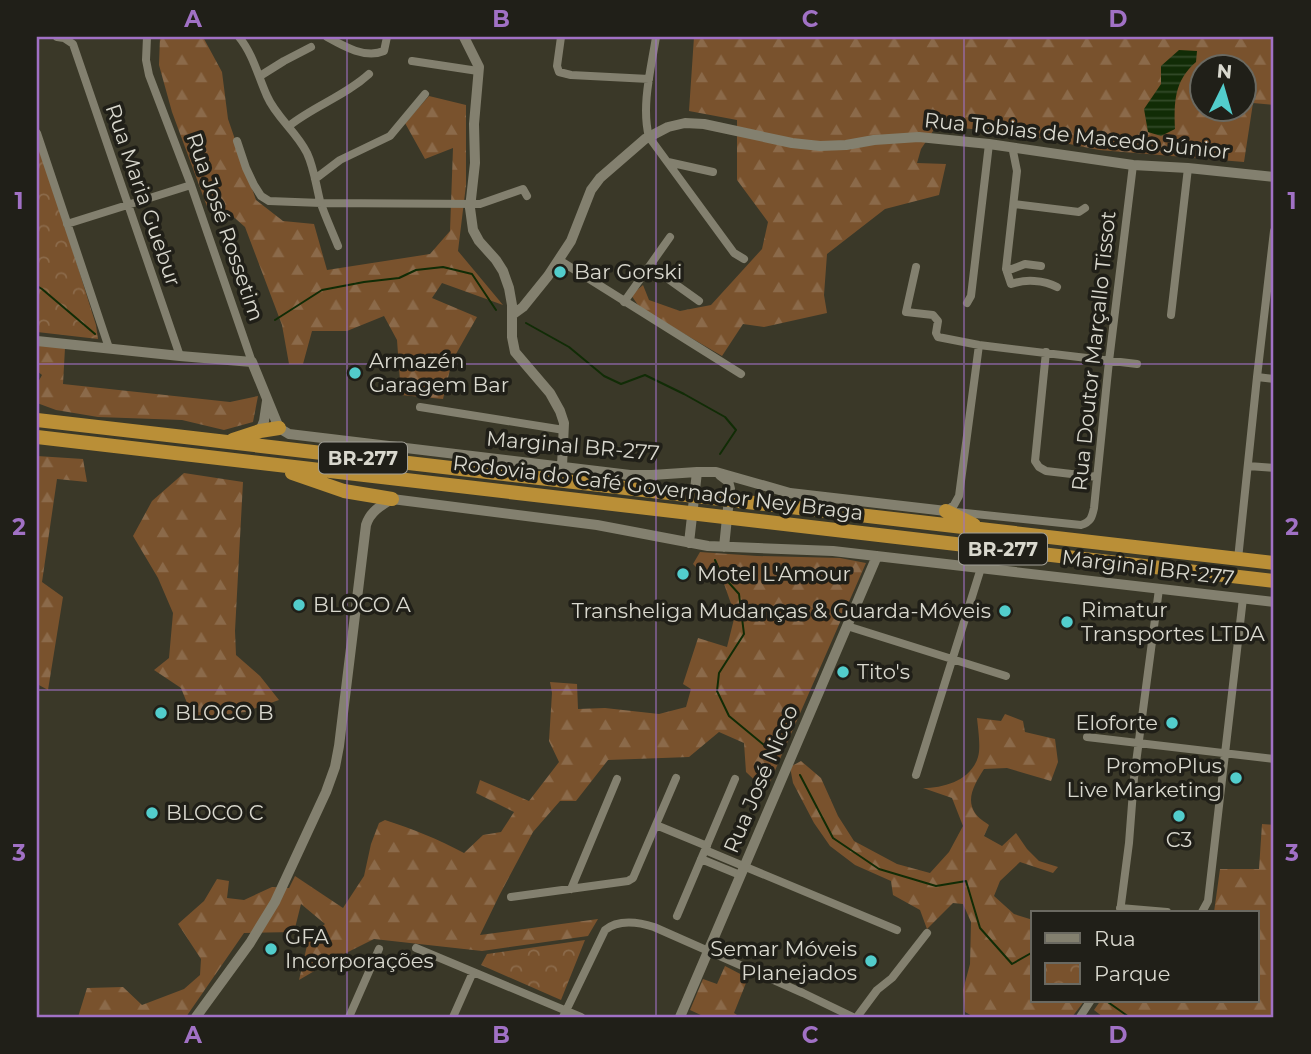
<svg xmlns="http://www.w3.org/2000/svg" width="1311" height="1054" viewBox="0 0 1311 1054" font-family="Montserrat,sans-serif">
	<defs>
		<pattern id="forest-firs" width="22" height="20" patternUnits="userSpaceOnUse" patternTransform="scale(1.75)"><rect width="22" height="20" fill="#79522d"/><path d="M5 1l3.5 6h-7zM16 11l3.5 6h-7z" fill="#8b6a4a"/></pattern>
		<pattern id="park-crowns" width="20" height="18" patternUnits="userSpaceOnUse" patternTransform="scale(1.75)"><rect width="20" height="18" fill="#79522d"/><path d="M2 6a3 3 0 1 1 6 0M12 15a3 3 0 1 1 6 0" fill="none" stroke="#8b6a4a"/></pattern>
		<pattern id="water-rules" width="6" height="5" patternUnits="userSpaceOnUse" patternTransform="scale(1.75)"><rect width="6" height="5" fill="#112c06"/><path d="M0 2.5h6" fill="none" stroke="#334a29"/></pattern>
	</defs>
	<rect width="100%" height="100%" fill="#3a3828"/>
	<path fill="url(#forest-firs)" fill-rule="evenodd" d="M160,37H203L222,72L228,119L256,200L283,221L314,224L327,270L430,254L450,231L453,148L425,159L405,123L429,96L466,105V185L458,251L503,305L442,283L432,298L477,317L452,361L443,399L401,395L397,340L384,316L347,331H312L303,364H289L282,325L245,227L228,212H209L172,112L159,65Z
		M694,37H1274V105L1253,103L1244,162L1099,150L1030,136L937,125L921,149L917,163L946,164L939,195L885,209L827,254L824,295L827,313L764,327L743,324L722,356L640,308L631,295L643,285L649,300L680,311L711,305L762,249L768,222L737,180V120L689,111ZM1202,66H1244V108H1202Z
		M37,344L65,348L63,384L230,402L258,396L253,422L224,430L182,420L98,417L56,410L37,403V384L42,375L37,371Z
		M37,456L83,459L87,482L57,479L42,582L63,597L48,690L37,684Z
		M184,473L243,482L235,631L236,655L260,676L279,700L245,712L193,718L181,688L154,670L169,658L173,613L158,578L133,536L152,501Z
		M700,552L757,556L840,558L866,563L766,791L746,772L744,743L719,732L689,757L608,760L576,801H560L533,832L499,896L480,935L598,919L588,936L482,951L374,939L340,956L299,980L309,937L325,924L301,904L294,932L244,933L186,1017H78L87,988L123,987L142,1005L184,989L200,975L201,959L178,924L204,901L217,879L229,881L227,898L244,900L272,887L289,888L295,876L343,908L364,876L371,844L379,823L385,820C413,829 438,839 464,853L483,835L501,832L514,812L476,793L480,780L529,801L559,762L549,741L552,693L550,682L577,684L578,709L605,708L659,714L686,707L691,689L683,684L698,638L727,647L735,615L723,581L698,569L693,564Z
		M1005,714L1023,721L1025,732L1055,739L1058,762L1051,781L1007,768L984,769C976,782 965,798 975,813C978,818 985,822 989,825L984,836L1002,846L1016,833L1027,849L1039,861L1058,867L1053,873L1020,862L1000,881L994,896L1014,914L1033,920V1000H1085L1072,1017H974L965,1012L963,990L970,964L971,922L963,904L953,903L927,929L920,910L893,895L891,881L855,865L830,846L814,823L793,783L790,767L801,761L821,778L838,816L854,841L897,864L930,873L949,852L963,826L952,798L923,788C945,788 971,780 978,757C981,748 978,728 977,718L1001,721Z
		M1262,824L1274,825V1017H1103L1094,1010L1101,1000H1257V912H1214L1220,869H1259Z
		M725,966L748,978L734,1013L740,1017H705L690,1010L703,979L717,984Z"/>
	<path fill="url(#park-crowns)" d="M37,136L96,325L98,339L37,332Z
		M585,940L561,1000L481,965L487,954Z"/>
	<path fill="url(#water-rules)" d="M1179,50L1197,51L1196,62C1174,81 1174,102 1175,129L1161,136L1148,132L1144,109L1161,84V66Z"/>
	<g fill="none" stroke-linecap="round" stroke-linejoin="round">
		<path stroke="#112c06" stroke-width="2" d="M37,286L42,289L95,334
			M275,320L322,290L364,282L399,278L416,270L443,267L472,274L496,310
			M526,323L569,347L604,376L621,384L645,375L684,394L725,417L736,430L720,454
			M715,560L721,574L739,594L744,634L719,673L717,691L729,716L776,755
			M800,775L833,838L879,869L936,886L966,881L980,928L1012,964L1033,952
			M1105,1000L1129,1017"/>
		<path stroke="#83806f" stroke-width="8" d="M57,37L64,38L73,44L180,356
			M147,37L146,60L149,75L191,185L252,362
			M239,37C253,54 258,76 267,96C276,117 296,131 307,153C314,168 316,185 320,201C325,216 332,231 338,246
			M327,37C343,46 365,59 384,51L387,37
			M561,37L557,66L559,72L571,75L649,79
			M656,37C651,69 641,106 649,137L734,253L744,259
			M412,61L478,71
			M260,76L284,61L311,47
			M289,126C314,106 345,96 369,74
			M37,133L109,348
			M237,141L246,168L254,185L261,196L269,201L321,203L480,204L523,189L527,196
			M1014,147L1013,151L1017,171L1006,269L1011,284C1025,279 1044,280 1057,287
			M668,162L713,172
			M315,179L340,160L390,136L425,94
			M1014,204L1079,212L1085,208
			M67,224L191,185
			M559,260L741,374
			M650,266L699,301
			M916,267L906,312L933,315L938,321L936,333L938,337L979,345L1137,364
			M1006,269H1012L1025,264L1041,266
			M624,302L670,237
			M967,303L971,296L989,144
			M1171,315L1188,168
			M1046,352L1035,461L1039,467L1046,471L1097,477
			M1257,377L1274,379
			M420,407L564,430
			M1248,466L1274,468
			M946,511L954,505L959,496L979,345
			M956,512L1081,525C1091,522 1092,517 1094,508L1109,361L1133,165
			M1238,559L1257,377L1274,231
			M847,626L1006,676
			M1087,737L1274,759
			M916,775L981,568
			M656,825L707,846
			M705,850L897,930
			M701,859L740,875
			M571,889L617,779
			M511,897L628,881L633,878L676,778
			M1120,908L1167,912
			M1120,912L1129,843L1134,778L1159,589
			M1202,912L1208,901L1243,598
			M677,916L735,779
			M416,948L581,1017
			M349,1017L379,949
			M453,1017L473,972
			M563,1017L605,930C618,919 639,922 654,927L803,993L853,1017
			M857,1017L877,990L892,978L927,933
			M1080,1017L1091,1000"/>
		<path stroke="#83806f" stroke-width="10" d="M464,37L479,67L474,124L475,163L470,208L473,230L479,241L496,260L503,271L509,288L512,305V337L515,352L550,393L560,411L564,423L562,466
			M512,315L523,307L548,276L571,241L591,190L600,178L645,139L668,127L685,123L704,124L792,143L820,146L846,145L874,140L919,137L989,144L1133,165L1188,168L1274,177
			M37,341L180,356L252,362L279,428L289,434L630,475H652L697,472H716L790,493L946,511
			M260,431L264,421L267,401
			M720,475L728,481L730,489L724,547
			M689,543L697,472
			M196,1017L250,943L275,902L326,792L335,767L339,746L366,525C370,512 380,506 392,499L597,525L708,546L833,551L1274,602
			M680,1017L877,556"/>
		<path stroke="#ba8f37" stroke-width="14" d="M37,420L1274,563
			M37,437L1274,581
			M233,440L260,431L279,428
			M292,473L344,491L392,499
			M946,511L974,525"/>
	</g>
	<path fill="none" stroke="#a171c5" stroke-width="2" stroke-opacity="0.55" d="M347,37V1017M656,37V1017M964,37V1017M37,364H1274M37,690H1274"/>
	<g fill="#52cdcc" stroke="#201f18" stroke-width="2.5">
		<circle cx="560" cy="272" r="7"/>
		<circle cx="355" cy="373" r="7"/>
		<circle cx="683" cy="574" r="7"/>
		<circle cx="299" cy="605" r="7"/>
		<circle cx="1005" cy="611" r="7"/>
		<circle cx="1067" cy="622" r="7"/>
		<circle cx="843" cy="672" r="7"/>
		<circle cx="161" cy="713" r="7"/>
		<circle cx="1172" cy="723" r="7"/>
		<circle cx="1236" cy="778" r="7"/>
		<circle cx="152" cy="813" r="7"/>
		<circle cx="1179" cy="816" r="7"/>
		<circle cx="271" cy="949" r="7"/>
		<circle cx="871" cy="961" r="7"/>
	</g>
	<g text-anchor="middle" stroke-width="7" stroke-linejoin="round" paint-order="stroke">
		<g fill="#201f18" stroke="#a2a097" stroke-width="2">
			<rect x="319" y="442.5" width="88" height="31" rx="5"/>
			<rect x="959" y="533.5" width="88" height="31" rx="5"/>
		</g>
		<g font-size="19" font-weight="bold" fill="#d9d8ce">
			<text x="363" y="465">BR-277</text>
			<text x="1003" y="556">BR-277</text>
		</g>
		<g font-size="21" fill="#d9d8ce" stroke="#201f18">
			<text transform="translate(1077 136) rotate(6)" y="7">Rua Tobias de Macedo Júnior</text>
			<text transform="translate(143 195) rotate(71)" y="7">Rua Maria Guebur</text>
			<text transform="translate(225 227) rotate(71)" y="7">Rua José Rossetim</text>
			<text transform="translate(1094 351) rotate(-84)" y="7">Rua Doutor Marçallo Tissot</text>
			<text transform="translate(573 446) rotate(5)" y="7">Marginal BR-277</text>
			<text transform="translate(658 488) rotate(7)" y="7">Rodovia do Café Governador Ney Braga</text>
			<text transform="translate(1148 568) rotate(7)" y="7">Marginal BR-277</text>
			<text transform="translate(761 779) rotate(-67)" y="7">Rua José Nicco</text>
		</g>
		<g font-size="21" fill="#d9d8ce" stroke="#201f18" text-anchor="start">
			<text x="574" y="279">Bar Gorski</text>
			<text x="369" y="368">Armazén<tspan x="369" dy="24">Garagem Bar</tspan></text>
			<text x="697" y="581">Motel L'Amour</text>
			<text x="313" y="612">BLOCO A</text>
			<text x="1081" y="617">Rimatur<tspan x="1081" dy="24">Transportes LTDA</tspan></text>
			<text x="991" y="618" text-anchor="end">Transheliga Mudanças &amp; Guarda-Móveis</text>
			<text x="857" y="679">Tito's</text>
			<text x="175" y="720">BLOCO B</text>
			<text x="1158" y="730" text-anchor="end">Eloforte</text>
			<text x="1222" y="773" text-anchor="end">PromoPlus<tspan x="1222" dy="24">Live Marketing</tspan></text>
			<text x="166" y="820">BLOCO C</text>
			<text x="1179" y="847" text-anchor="middle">C3</text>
			<text x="285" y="944">GFA<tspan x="285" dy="24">Incorporações</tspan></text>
			<text x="857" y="956" text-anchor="end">Semar Móveis<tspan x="857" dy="24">Planejados</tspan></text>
		</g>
	</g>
	<rect width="1311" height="1054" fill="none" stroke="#201f18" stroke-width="77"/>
	<rect x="1031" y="911" width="228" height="91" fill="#201f18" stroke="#6a6961" stroke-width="2"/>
	<rect x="1045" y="933" width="35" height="10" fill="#83806f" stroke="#6a6961" stroke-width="2"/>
	<text x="1094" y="946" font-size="21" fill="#d9d8ce">Rua</text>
	<rect x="1045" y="963" width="35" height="21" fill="url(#park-crowns)" stroke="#6a6961" stroke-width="2"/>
	<text x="1094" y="981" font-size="21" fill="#d9d8ce">Parque</text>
	<g transform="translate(1223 88) rotate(5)"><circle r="33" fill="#201f18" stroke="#6a6961" stroke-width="2"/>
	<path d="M0-5L12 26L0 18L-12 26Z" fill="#52cdcc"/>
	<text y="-10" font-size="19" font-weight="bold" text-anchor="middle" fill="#d9d8ce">N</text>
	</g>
	<rect x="38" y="38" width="1234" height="978" fill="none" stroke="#a171c5" stroke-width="2.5"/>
	<g font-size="23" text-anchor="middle" font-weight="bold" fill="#a171c5">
		<text x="193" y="27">A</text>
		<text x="501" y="27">B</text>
		<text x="810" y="27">C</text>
		<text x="1118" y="27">D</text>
		<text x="19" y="209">1</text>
		<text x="1292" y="209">1</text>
		<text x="19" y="535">2</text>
		<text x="1292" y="535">2</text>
		<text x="19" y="861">3</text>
		<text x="1292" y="861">3</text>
		<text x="193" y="1043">A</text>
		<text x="501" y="1043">B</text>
		<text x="810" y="1043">C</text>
		<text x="1118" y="1043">D</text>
	</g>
</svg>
